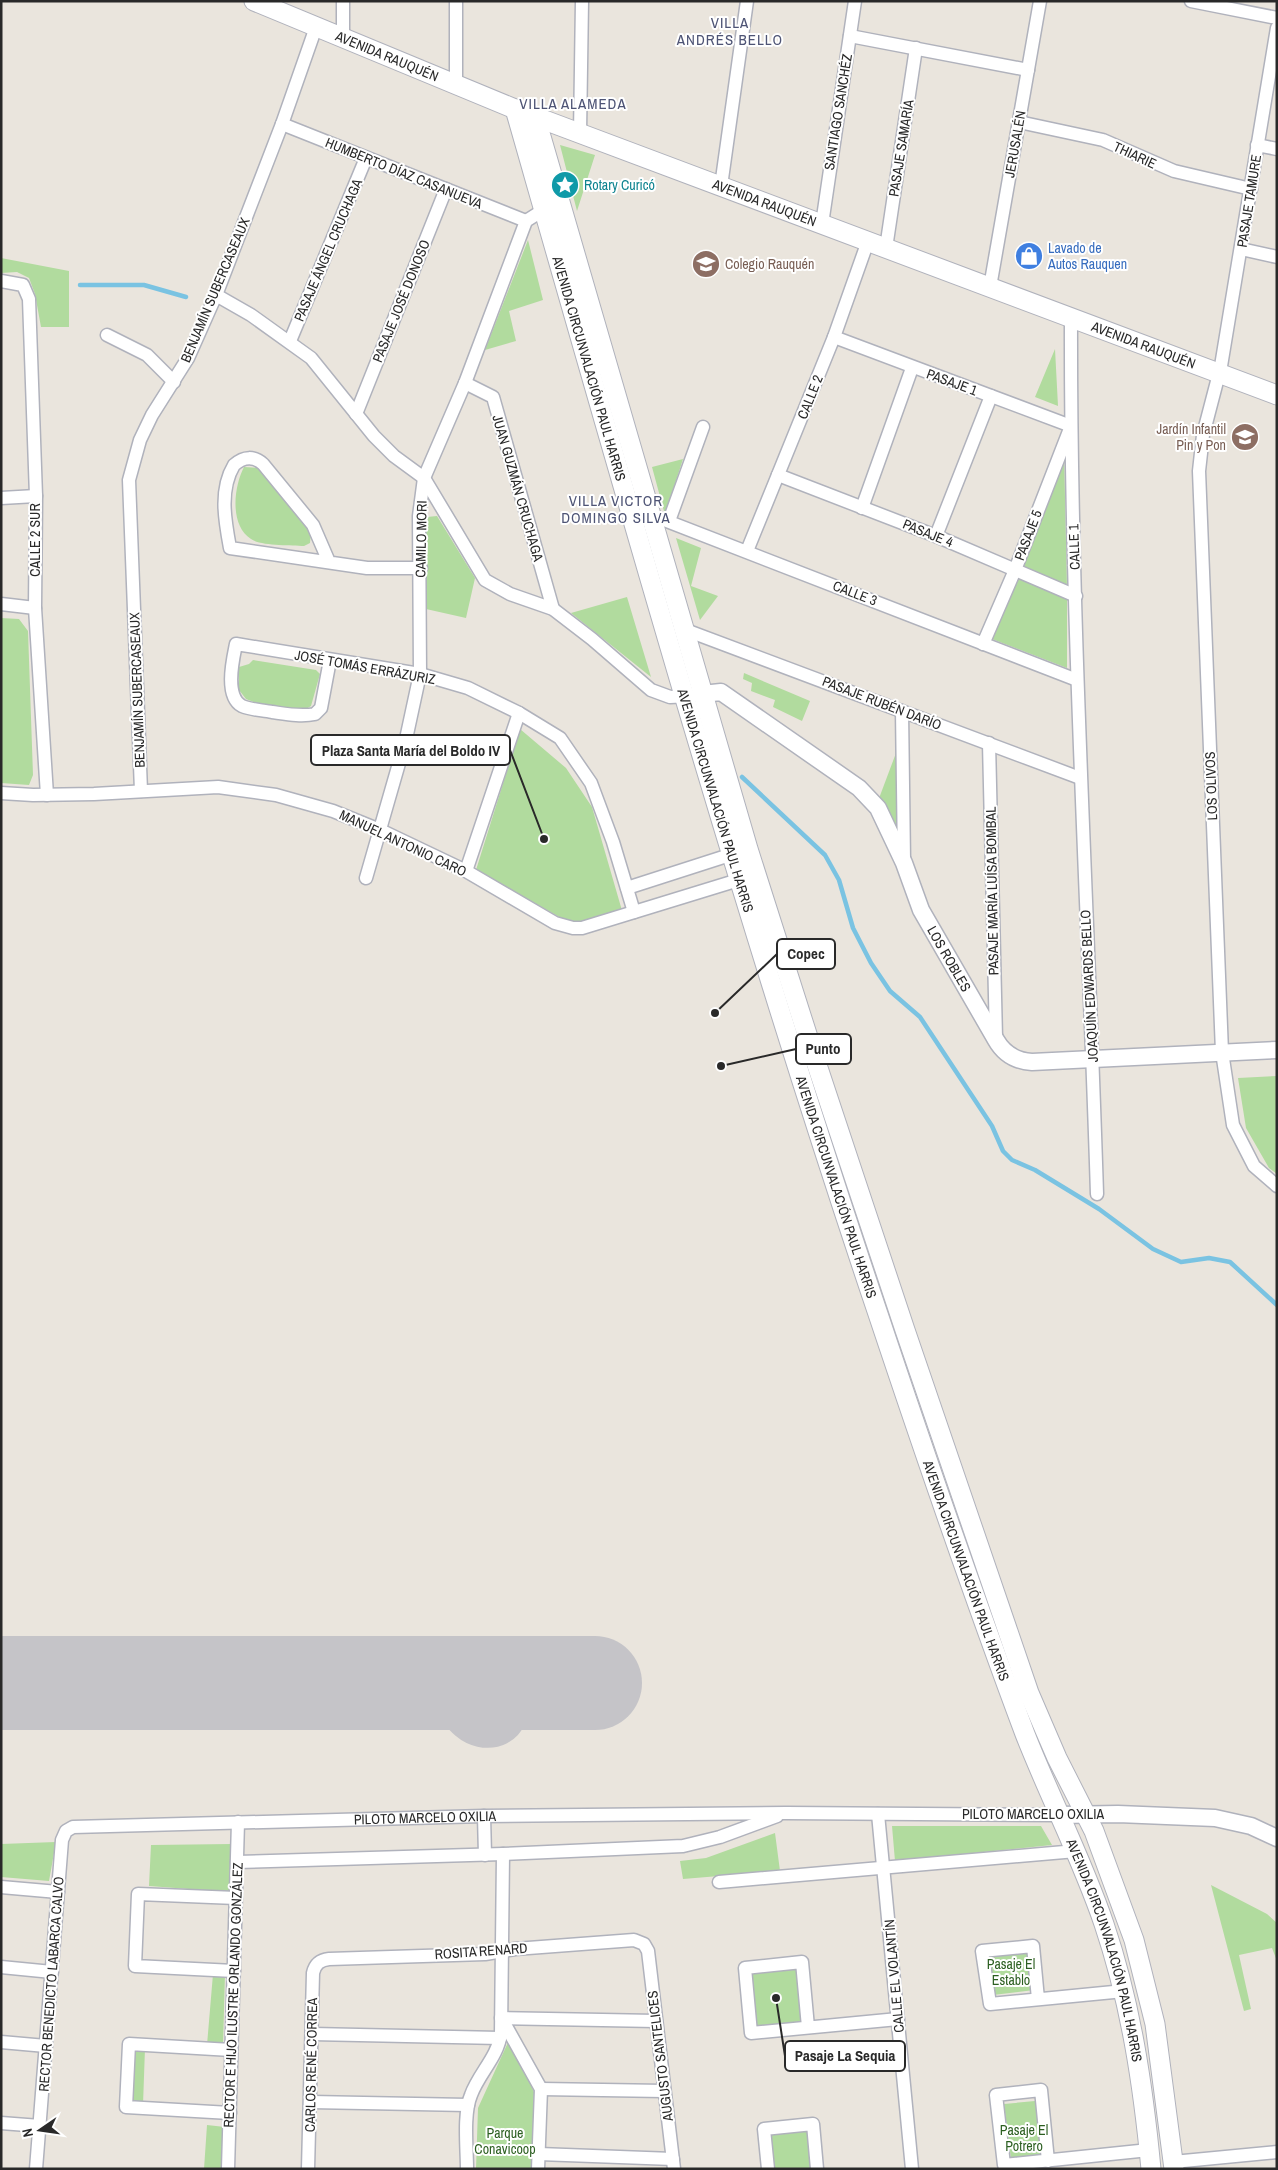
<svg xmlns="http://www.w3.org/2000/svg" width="1278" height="2170" viewBox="0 0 1278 2170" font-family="'Archivo Narrow',sans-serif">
	<rect width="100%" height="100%" fill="#eae5dd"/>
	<path fill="#b1db9e" d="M560,145L595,155L577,211Z
		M528,240L543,300L509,311L516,341L485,350Z
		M1,258L69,271V327H41L35,294L29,278L17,272L1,273Z
		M1055,349L1058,406L1035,397Z
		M1064,451L1067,588L1021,568Z
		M683,459L665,515L652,467Z
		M244,467L258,468L311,532L310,543L304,546C291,545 261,546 251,539C229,525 234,486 244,467Z
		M437,516L475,578L466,618L426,609L425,523L427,517Z
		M676,538L701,548L691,586L718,596L700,620Z
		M1018,575L1067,596V668L992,639Z
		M627,597L651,677L571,613Z
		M1,618L19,619L28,631L33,775L29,785L1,783Z
		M253,660L316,670L320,674L311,706L303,711L256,703L246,699L239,690V667L249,664Z
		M744,673L810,701L802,721L773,707L775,700L751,691L752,683L743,679Z
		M520,729L566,768L592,807L623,914L577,927L476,870Z
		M896,753L897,845L878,801Z
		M1277,1076V1174L1269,1168L1246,1128L1238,1078Z
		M892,1826H1041L1052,1845L895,1861Z
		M775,1833L780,1871L683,1879L680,1861L706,1858Z
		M56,1842L49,1881L1,1877V1844Z
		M232,1844L229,1892L149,1886L151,1845Z
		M1211,1885L1267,1914L1277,1923V1961L1272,1948L1239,1955L1251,2009L1244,2011Z
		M1029,1950L1034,1990L993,1995L988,1955Z
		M797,1968L802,2024L755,2028L750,1973Z
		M213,1974H225L223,2046L207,2045Z
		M510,2038L534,2092L532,2169H476L478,2108Z
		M132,2047L145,2048L143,2105L129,2104Z
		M1035,2101L1042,2155L1011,2159L1004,2104Z
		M207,2125L225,2127L223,2169H204Z
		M809,2129L813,2169H773L769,2133Z"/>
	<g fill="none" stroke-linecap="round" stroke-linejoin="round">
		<path stroke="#7ac3e2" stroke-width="4.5" d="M80,285H144L186,297
			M742,777L825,855L839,880L853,928L871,963L890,991L920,1017L992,1126L1003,1151L1012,1160L1035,1170L1099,1209L1153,1249L1181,1262L1209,1258L1230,1262L1277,1305"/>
		<path stroke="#c5c4c8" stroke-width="38" d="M418,1683C430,1687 440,1692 449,1701C459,1710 466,1725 481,1728C509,1734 517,1703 508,1683"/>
		<path stroke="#c5c4c8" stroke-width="94" d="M1,1683H595"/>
		<defs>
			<g id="minor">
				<path d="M456,1V84"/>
				<path d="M1191,1L1277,18"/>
				<path d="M1277,28L1221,366L1203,435L1199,471L1222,1052L1233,1125L1254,1166L1277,1186"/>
				<path d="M850,36L1028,70"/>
				<path d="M343,38V1"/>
				<path d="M1019,122L1103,140L1174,171L1251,189"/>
				<path d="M282,124L526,221"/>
				<path d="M580,133L582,1"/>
				<path d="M1257,145L1277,149"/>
				<path d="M721,186L747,1"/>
				<path d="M822,224L855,1"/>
				<path d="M886,248L916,48"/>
				<path d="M1241,249L1277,257"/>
				<path d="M1,281L23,285L29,299L36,496L35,608L47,795"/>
				<path d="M990,287L1040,1"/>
				<path d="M216,295L251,315L311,358L374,436L394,456L424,478L485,580L510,594L553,609L592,639L651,690L670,697L690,696"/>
				<path d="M1071,317C1070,610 1088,902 1097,1194"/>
				<path d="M107,335L147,355L174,382"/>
				<path d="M834,337L1071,426L1015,570L983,644"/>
				<path d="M290,341L366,158"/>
				<path d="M465,383L493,397L553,609"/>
				<path d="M356,414L446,189"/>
				<path d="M778,475L936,536L1076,596"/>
				<path d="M1,498L36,496"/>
				<path d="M862,508L912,368"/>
				<path d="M646,513L1077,680"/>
				<path d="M669,521L703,427"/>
				<path d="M936,536L991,396"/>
				<path d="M747,551L834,337L868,241"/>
				<path d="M329,562L313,525L263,464C254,456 244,456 234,465C219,490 225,521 230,548L367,568H421"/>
				<path d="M1,604L35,608"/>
				<path d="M683,629L1080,778"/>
				<path d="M330,660L321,708L315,714C301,717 286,714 272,712C263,710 251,710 242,706C224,696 233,659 236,644L420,674L468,688L519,713L560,738L591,783L613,842L634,912"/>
				<path d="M902,711L904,861"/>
				<path d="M989,743L996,1038"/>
				<path d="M141,791L129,480L140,440L152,415L188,358L216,295L282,124L316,27"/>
				<path d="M1,793L33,795L94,794L218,787L276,795L333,811L380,830L466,871L555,923L573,928H582L745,878"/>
				<path d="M466,871L519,713"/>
				<path d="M366,878L406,739L420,674L419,516L424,478L465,383L526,221L548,207"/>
				<path d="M627,888L739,852"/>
				<path d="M878,1814L912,2169"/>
				<path d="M484,1816L485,1855"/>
				<path d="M237,1862L503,1854L683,1846L720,1837L777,1816"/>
				<path d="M719,1882L1076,1851"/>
				<path d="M1,1887L58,1892"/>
				<path d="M1,1967L52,1972"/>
				<path d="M234,1971L135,1966L138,1894L236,1898"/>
				<path d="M1038,1999L1033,1946L982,1951L990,2004L1124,1991"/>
				<path d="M501,2018L656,2021"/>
				<path d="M502,2019L541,2089L538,2169"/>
				<path d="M808,2027L802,1962L745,1968L751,2033L898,2019"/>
				<path d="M312,2034L500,2038"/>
				<path d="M1,2042L46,2046"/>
				<path d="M541,2089L664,2091"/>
				<path d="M311,2102L468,2105"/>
				<path d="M230,2113L126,2107L129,2044L231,2050"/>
				<path d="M1,2123L40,2126"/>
				<path d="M539,2154L673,2159"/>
				<path d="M1048,2161L1041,2090L996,2095L1004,2165L1149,2150"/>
				<path d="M1173,2162L1277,2152"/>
				<path id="s1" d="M36,2169L62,1840L66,1831L73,1827L484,1816L786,1813L1060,1815"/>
				<path d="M228,2169L238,1822"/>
				<path d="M308,2169L313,1973C315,1964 320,1960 329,1959L485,1954L515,1949L634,1940L644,1944L648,1951L674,2169"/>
				<path d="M467,2169C467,2148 463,2114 471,2095C479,2073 498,2057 501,2033L503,1854"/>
				<path d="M768,2169L764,2129L813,2124L817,2169"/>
			</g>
			<g id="tertiary">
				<path id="s2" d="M702,694L721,692L859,788L878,808L904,863L921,910L996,1040C1004,1054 1016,1061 1032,1062L1277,1050"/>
				<path d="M1060,1815L1118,1814L1215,1818L1251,1826L1277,1838"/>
			</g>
			<g id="secondary">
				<path id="s3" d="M254,1L515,109L1277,395"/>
				<path id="s4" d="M515,109C630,512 744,916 878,1314C925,1455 973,1595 1025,1734C1050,1798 1082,1859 1104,1924C1131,2004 1143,2085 1151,2169"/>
				<path d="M535,116L748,849L813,1053L905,1330L1029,1693L1057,1758L1094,1831L1134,1940L1155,2024L1174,2169"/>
			</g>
		</defs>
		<use href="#minor" stroke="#b0b2bc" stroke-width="15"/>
		<use href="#tertiary" stroke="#b0b2bc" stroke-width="19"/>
		<use href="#secondary" stroke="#b0b2bc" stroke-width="21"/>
		<use href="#minor" stroke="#fff" stroke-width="12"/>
		<use href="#tertiary" stroke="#fff" stroke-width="16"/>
		<use href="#secondary" stroke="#fff" stroke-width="19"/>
	</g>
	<defs>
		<symbol id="sight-disc" viewBox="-11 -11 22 22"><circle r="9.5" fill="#0f9aa8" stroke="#fff"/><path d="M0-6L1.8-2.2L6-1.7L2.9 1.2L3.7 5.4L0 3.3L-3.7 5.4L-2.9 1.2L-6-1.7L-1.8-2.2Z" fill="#fff"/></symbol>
		<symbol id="shop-disc" viewBox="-11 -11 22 22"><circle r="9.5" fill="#3f7fe0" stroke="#fff"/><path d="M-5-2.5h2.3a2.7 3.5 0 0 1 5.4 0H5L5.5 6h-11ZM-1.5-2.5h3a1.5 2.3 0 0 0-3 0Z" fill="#fff"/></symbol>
		<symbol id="school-disc" viewBox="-11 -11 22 22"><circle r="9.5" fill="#8d6e63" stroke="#fff"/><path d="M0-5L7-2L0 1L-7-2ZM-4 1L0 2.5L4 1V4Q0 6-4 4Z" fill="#fff"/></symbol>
	</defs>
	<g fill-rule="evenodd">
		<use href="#sight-disc" x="549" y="169" width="32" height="32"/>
		<use href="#shop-disc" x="1013" y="240" width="32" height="32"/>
		<use href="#school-disc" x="690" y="248" width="32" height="32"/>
		<use href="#school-disc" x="1229" y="421" width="32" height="32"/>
	</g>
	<g text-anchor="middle" stroke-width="4" stroke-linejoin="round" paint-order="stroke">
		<g font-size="14" fill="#292929" stroke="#fff">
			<text dy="5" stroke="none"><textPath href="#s3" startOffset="144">AVENIDA RAUQUÉN</textPath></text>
			<text transform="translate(838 112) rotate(-81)" y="5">SANTIAGO SANCHÉZ</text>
			<text transform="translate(1015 144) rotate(-80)" y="5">JERUSALÉN</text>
			<text transform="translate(901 148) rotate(-81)" y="5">PASAJE SAMARÍA</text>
			<text transform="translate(1135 155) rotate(25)" y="5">THIARIE</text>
			<text transform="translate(404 173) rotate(22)" y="5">HUMBERTO DÍAZ CASANUEVA</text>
			<text transform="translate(1249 201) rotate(-81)" y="5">PASAJE TAMURE</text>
			<text dy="5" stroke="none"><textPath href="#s3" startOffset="549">AVENIDA RAUQUÉN</textPath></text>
			<text transform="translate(328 250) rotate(-67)" y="5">PASAJE ÁNGEL CRUCHAGA</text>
			<text transform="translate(215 290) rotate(-67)" y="5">BENJAMÍN SUBERCASEAUX</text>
			<text transform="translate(401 301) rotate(-68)" y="5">PASAJE JOSÉ DONOSO</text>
			<text dy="5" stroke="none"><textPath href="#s3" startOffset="954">AVENIDA RAUQUÉN</textPath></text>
			<text dy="5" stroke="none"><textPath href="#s4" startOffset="270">AVENIDA CIRCUNVALACIÓN PAUL HARRIS</textPath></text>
			<text transform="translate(952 382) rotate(20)" y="5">PASAJE 1</text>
			<text transform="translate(810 397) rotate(-68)" y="5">CALLE 2</text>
			<text transform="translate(518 488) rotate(74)" y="5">JUAN GUZMÁN CRUCHAGA</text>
			<text transform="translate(928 533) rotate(22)" y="5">PASAJE 4</text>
			<text transform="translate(1028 535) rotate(-69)" y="5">PASAJE 5</text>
			<text transform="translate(421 539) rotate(-89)" y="5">CAMILO MORI</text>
			<text transform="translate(35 540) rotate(-90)" y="5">CALLE 2 SUR</text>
			<text transform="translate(1074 547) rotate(-92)" y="5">CALLE 1</text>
			<text transform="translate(855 593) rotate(21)" y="5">CALLE 3</text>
			<text transform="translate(365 667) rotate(10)" y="5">JOSÉ TOMÁS ERRÁZURIZ</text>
			<text transform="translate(137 690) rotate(-92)" y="5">BENJAMÍN SUBERCASEAUX</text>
			<text transform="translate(882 703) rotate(21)" y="5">PASAJE RUBÉN DARÍO</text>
			<text transform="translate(1211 786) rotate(-92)" y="5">LOS OLIVOS</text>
			<text dy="5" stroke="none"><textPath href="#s4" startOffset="720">AVENIDA CIRCUNVALACIÓN PAUL HARRIS</textPath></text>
			<text transform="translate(403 843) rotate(25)" y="5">MANUEL ANTONIO CARO</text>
			<text transform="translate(992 891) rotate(-91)" y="5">PASAJE MARÍA LUÍSA BOMBAL</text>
			<text dy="5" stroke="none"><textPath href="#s2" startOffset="382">LOS ROBLES</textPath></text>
			<text transform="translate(1089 986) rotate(-93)" y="5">JOAQUÍN EDWARDS BELLO</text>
			<text dy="5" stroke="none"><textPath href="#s4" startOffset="1125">AVENIDA CIRCUNVALACIÓN PAUL HARRIS</textPath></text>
			<text dy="5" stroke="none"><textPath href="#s4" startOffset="1530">AVENIDA CIRCUNVALACIÓN PAUL HARRIS</textPath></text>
			<text x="1033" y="1819">PILOTO MARCELO OXILIA</text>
			<text dy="5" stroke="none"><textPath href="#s1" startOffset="700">PILOTO MARCELO OXILIA</textPath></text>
			<text dy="5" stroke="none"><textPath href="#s4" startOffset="1935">AVENIDA CIRCUNVALACIÓN PAUL HARRIS</textPath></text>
			<text transform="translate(481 1951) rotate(-4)" y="5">ROSITA RENARD</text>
			<text transform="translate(894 1976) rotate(-95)" y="5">CALLE EL VOLANTÍN</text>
			<text transform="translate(51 1984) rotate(-86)" y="5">RECTOR BENEDICTO LABARCA CALVO</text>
			<text transform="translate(233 1995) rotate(-88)" y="5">RECTOR E HIJO ILUSTRE ORLANDO GONZÁLEZ</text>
			<text transform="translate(660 2056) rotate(-97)" y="5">AUGUSTO SANTELICES</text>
			<text transform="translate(311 2065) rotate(-89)" y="5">CARLOS RENÉ CORREA</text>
		</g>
		<g font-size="14" fill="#0d838f" stroke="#fff" text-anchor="start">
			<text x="584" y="190">Rotary Curicó</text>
		</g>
		<g font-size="14" fill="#366cbe" stroke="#fff" text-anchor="start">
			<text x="1048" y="253">Lavado de<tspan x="1048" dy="16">Autos Rauquen</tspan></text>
		</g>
		<g font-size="14" fill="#785e54" stroke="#fff" text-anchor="start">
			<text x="725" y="269">Colegio Rauquén</text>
			<text x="1226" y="434" text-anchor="end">Jardín Infantil<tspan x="1226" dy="16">Pin y Pon</tspan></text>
		</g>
		<g font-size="14" fill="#2c5f21" stroke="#fff">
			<text x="1011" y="1969">Pasaje El<tspan x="1011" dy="16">Establo</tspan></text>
			<text x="1024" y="2135">Pasaje El<tspan x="1024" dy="16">Potrero</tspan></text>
			<text x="505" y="2138">Parque<tspan x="505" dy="16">Conavicoop</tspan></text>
		</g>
		<g font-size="15" letter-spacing="1" fill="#4e5475" stroke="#fff">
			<text x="730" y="28">VILLA<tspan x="730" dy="17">ANDRÉS BELLO</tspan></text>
			<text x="573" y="109">VILLA ALAMEDA</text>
			<text x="616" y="506">VILLA VICTOR<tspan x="616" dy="17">DOMINGO SILVA</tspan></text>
		</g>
	</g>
	<path fill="none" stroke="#292929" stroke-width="2" d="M544 839L510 750M715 1013L777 954M721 1066L796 1049M776 1998L785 2056"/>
	<g fill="#292929" stroke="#fff" stroke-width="2">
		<circle cx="544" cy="839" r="5"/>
		<circle cx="715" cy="1013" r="5"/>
		<circle cx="721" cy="1066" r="5"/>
		<circle cx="776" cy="1998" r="5"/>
	</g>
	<g fill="#fff" stroke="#292929" stroke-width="2">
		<rect x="311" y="735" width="199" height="30" rx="5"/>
		<rect x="777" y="939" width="58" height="30" rx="5"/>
		<rect x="796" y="1034" width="55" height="30" rx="5"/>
		<rect x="785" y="2041" width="120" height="30" rx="5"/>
	</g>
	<g font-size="15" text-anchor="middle" font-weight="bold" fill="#292929">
		<text x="411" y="756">Plaza Santa María del Boldo IV</text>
		<text x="806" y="959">Copec</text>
		<text x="823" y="1054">Punto</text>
		<text x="845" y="2061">Pasaje La Sequia</text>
	</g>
	<rect width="1278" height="2170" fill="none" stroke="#292929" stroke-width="5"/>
	<g transform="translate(40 2130) rotate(257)" stroke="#ffffff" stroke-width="4" paint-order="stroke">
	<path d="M0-4L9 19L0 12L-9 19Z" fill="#292929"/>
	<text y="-8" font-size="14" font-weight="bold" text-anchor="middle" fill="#292929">N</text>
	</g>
</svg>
